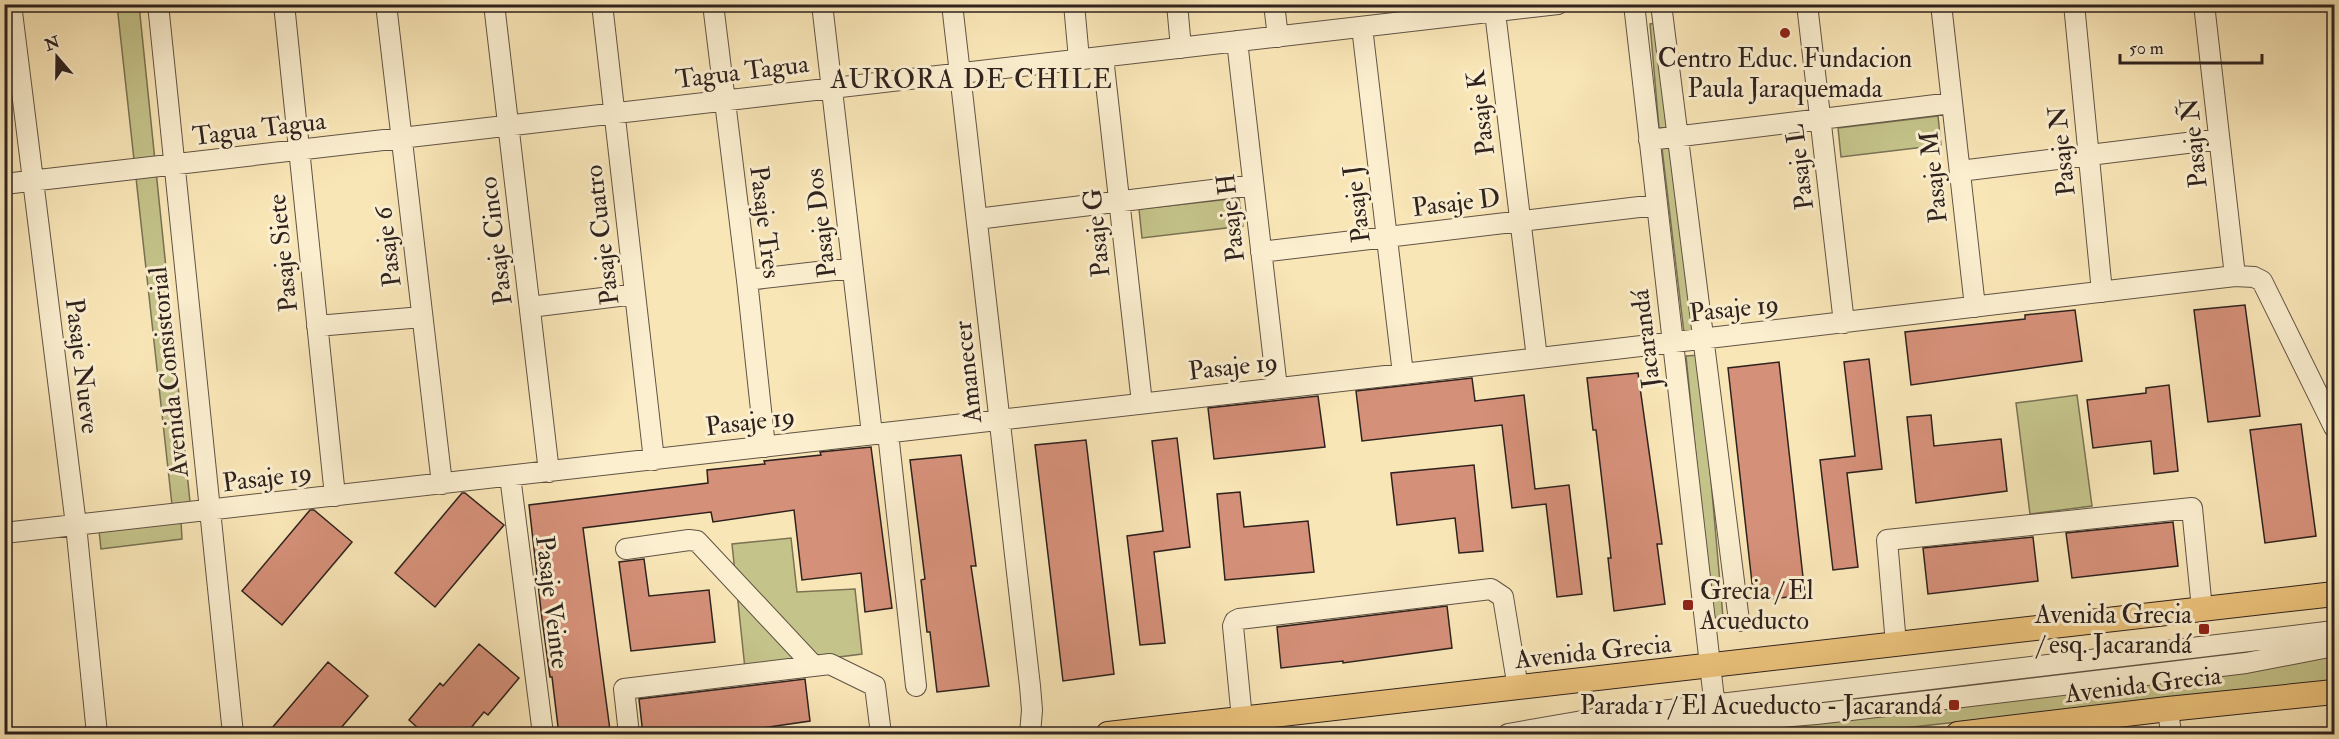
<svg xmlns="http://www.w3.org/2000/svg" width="2339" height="739" viewBox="0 0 2339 739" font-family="'IM FELL Double Pica',serif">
	<rect width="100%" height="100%" fill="#f9e6b7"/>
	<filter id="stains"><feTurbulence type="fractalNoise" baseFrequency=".00333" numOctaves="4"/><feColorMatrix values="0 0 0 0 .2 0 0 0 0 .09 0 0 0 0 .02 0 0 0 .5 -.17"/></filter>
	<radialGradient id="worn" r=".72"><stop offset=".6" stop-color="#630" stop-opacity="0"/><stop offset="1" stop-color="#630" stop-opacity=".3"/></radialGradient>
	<path fill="#c4c38a" stroke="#797254" stroke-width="1.5" d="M117,5H139L190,502L172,505Z
		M1664,22L1677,127L1659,128L1650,24Z
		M1938,116L1941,145L1841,157L1838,128Z
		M1681,146L1704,331L1684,333L1662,148Z
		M1239,198L1243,226L1142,238L1139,209Z
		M1700,355L1723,617L1712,618L1686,356Z
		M2077,395L2092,506L2030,514L2016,403Z
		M181,521L182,539L101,549L99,531Z
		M791,538L797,592L855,589L862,654L745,669L732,544Z
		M2334,651V680L1850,734H1649Z"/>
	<path fill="#d59079" stroke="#2e221e" stroke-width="1.5" d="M2245,305L2260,416L2208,422L2194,310Z
		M2075,310L2082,361L1911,385L1905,332L2025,319V315Z
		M1869,359L1882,469L1847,473L1858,567L1833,570L1820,460L1855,456L1844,362Z
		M1779,362L1805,595L1754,601L1728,368Z
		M1638,373L1662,544H1657L1665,604L1614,611L1608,558H1611L1596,430H1593L1587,378Z
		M1472,378L1475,401L1524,395L1535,489L1569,485L1582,594L1557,597L1546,504L1512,508L1502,425L1362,441L1356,391Z
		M2169,385L2178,471L2154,474L2151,441L2093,448L2087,400L2146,393V388Z
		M1318,396L1325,447L1214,459L1208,408Z
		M1931,415L1934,446L2001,439L2007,491L1916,503L1907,417Z
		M2301,424L2316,536L2265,543L2250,430Z
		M1177,438L1190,547L1154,552L1165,643L1140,645L1127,536L1163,531L1152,441Z
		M1086,440L1114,674L1063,681L1035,445Z
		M871,447L892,608L865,612L861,573L802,580L794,510L713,522L711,512L583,528L610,730L559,735L552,677H550L542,619L529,505L708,483L707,470L765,464L764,461L821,455L820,452Z
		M961,455L976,566H971L989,686L937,692L930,632H927L921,580L925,579L910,460Z
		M1474,465L1483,551L1459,553L1455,518L1397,525L1391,473Z
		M1240,492L1244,527L1308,521L1314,572L1225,580L1217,494Z
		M462,493H465L504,525L435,607L395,573Z
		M310,510H314L352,542L282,625L242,591Z
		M2173,522L2178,566L2072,578L2066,533Z
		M2033,537L2038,581L1928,594L1923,548Z
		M644,559L649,596L709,590L715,642L631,651L619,562Z
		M1447,606L1452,648L1343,663V661L1281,668L1277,627Z
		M479,644L519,678L488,715L484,712L465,735H426L409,720L440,683L443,686Z
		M328,662L368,696L335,735H266Z
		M805,679L810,721L714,735H643L639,699Z"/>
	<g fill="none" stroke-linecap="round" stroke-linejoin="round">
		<defs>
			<path id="minor" d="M11,4L76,525L97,734
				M158,4L233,734
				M284,4L335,496
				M386,4L442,484
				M494,4L549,472
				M602,4L654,460
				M713,4L747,280L765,447
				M822,4L872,434
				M952,4L1030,686L1032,710L1030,734
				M1074,4L1079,59
				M1177,4L1181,48
				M1274,4L1278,37
				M1494,4L1537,358
				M1634,4L1718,734
				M1661,4L1739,621
				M1807,4L1844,323
				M1941,4L1975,307
				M2074,4L2102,292
				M2204,4L2235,276
				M1362,27L1403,374
				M1237,41L1277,388
				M1103,57L1142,403
				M1649,140L1952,103
				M1960,171L2219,139
				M4,184L1558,4
				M977,219L1253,185
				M1261,252L1656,205
				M747,280L852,268
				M530,307L635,294
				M317,326L422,317
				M888,433L916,686
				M510,476L543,734
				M4,533L1403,374L2235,276L2254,277L2262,281L2334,427
				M626,549L689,540L697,541L814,666
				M1896,644L1887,540L2192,508L2202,609
				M2168,709L2171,734
				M1242,719L1233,626L1235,621L1239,619L1491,589L1503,597L1518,688
				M629,734L624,689L830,664L875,686L881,734
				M1508,734L1594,719L2334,631
				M1616,734L1674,726L1816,714L1937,700L2246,663L2334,646"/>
			<path id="major" d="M1108,734L2334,594
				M1958,734L2168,709L2334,692"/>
		</defs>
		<use href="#minor" stroke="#615344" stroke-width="22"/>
		<use href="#major" stroke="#2e221e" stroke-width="26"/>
		<use href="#minor" stroke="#fbefd0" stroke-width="20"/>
		<use href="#major" stroke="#ecc37c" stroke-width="24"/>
	</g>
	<g fill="#8f2418" stroke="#fbefd0" stroke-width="2">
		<circle cx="1785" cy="33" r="6"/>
		<rect x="1682" y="599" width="12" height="12" rx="3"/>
		<rect x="2198" y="623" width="12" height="12" rx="3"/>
		<rect x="1948" y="699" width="12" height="12" rx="3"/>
	</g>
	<g text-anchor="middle" stroke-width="6" stroke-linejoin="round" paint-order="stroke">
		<g font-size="26" fill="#2e221e" stroke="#fbefd0" text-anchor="end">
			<text x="1785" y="67" text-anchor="middle">Centro Educ. Fundacion<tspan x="1785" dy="30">Paula Jaraquemada</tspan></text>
			<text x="1700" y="599" text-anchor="start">Grecia / El<tspan x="1700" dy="30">Acueducto</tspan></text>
			<text x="2192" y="623">Avenida Grecia<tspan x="2192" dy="30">/ esq. Jacarandá</tspan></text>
			<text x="1942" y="714">Parada 1 / El Acueducto - Jacarandá</text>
		</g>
		<g font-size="26" fill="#2e221e" stroke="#fbefd0">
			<text transform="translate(742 71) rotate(-7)" y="9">Tagua Tagua</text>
			<text transform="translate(1480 113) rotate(-97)" y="9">Pasaje K</text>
			<text transform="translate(259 128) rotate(-7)" y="9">Tagua Tagua</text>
			<text transform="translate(2193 143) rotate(-96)" y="9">Pasaje Ñ</text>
			<text transform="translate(2061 151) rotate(-96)" y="9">Pasaje N</text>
			<text transform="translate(1799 167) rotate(-97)" y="9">Pasaje L</text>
			<text transform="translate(1933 177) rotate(-96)" y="9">Pasaje M</text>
			<text transform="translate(1456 202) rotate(-7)" y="9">Pasaje D</text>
			<text transform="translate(1356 204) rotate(-97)" y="9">Pasaje J</text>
			<text transform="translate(1230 218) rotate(-97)" y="9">Pasaje H</text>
			<text transform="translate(766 222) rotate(83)" y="9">Pasaje Tres</text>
			<text transform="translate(820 223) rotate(-97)" y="9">Pasaje Dos</text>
			<text transform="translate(1096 233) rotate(-96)" y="9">Pasaje G</text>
			<text transform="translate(601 235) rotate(-97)" y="9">Pasaje Cuatro</text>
			<text transform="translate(495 241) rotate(-97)" y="9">Pasaje Cinco</text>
			<text transform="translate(387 247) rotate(-97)" y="9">Pasaje 6</text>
			<text transform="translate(282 253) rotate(-96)" y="9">Pasaje Siete</text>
			<text transform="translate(1734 308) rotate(-6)" y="9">Pasaje 19</text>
			<text transform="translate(1645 339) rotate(-97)" y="9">Jacarandá</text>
			<text transform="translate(83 366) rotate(83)" y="9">Pasaje Nueve</text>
			<text transform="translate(1233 366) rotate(-6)" y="9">Pasaje 19</text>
			<text transform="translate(168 372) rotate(-96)" y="9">Avenida Consistorial</text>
			<text transform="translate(967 372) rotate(-96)" y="9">Amanecer</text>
			<text transform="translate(750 421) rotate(-7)" y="9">Pasaje 19</text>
			<text transform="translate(267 477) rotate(-7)" y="9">Pasaje 19</text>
			<text transform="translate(553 602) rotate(83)" y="9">Pasaje Veinte</text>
			<text transform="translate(1593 651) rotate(-6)" y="9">Avenida Grecia</text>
			<text transform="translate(2143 684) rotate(-7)" y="9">Avenida Grecia</text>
		</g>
		<g font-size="27" letter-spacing="1.5" fill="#2e221e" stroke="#fbefd0">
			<text x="972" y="88">AURORA DE CHILE</text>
		</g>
	</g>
	<rect width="2339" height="739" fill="none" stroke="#f9e6b7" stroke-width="24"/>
	<rect x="6" y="6" width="2327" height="727" fill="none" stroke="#2e221e" stroke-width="3"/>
	<rect x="12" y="12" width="2315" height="715" fill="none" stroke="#2e221e" stroke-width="1.5"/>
	<g transform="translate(57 57) rotate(340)" stroke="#fbefd0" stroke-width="4.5" paint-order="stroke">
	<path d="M0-4.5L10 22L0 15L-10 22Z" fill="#2e221e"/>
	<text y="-9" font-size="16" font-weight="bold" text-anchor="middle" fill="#2e221e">N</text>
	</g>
	<path d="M2120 54v9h142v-9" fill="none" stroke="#2e221e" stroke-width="3"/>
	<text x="2129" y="54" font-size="18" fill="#2e221e" stroke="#fbefd0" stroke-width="4.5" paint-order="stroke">50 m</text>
	<rect width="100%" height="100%" filter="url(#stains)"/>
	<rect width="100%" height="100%" fill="url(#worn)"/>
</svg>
